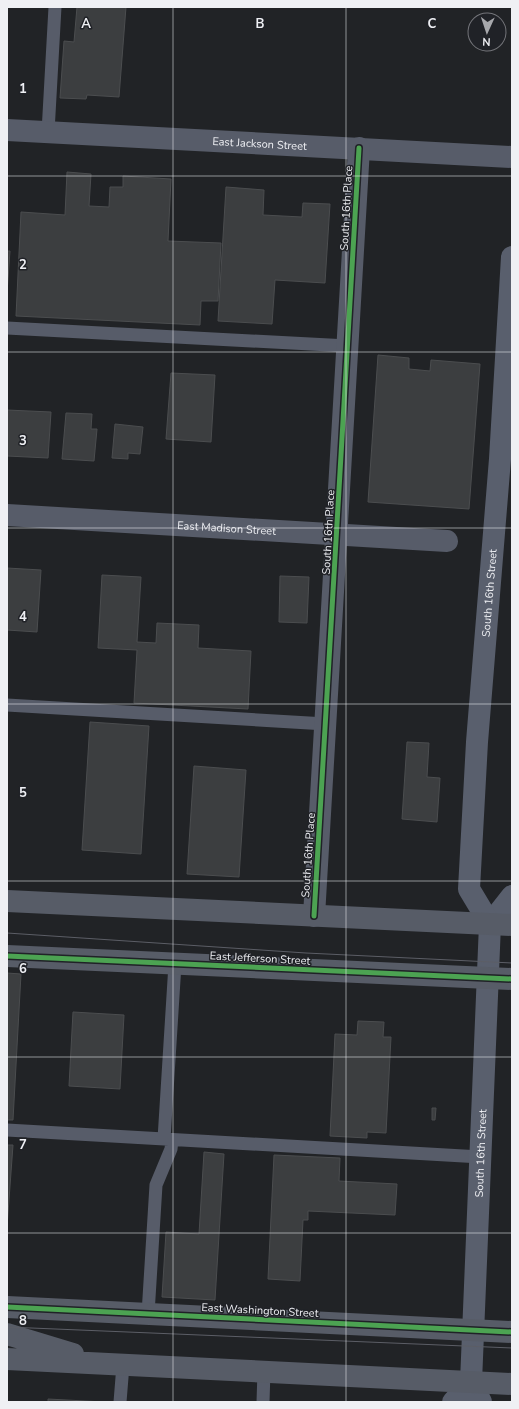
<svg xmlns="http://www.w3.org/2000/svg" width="519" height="1409" viewBox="0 0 519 1409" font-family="'Nunito Sans',sans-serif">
	<rect width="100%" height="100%" fill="#212326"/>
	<path fill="#3c3e40" stroke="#4b4d4f" d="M77,7H126L119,97L87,95L86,99L60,98L64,41L74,42Z
		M67,172L91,174L89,206L109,207L110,187H123V176L171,179L168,241L221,243L218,301H201L200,325L16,316L21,212L65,215Z
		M226,187L264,190L263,215L302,217L303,203L330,204L325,283L275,280L272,324L218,321Z
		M7,251H10L7,293Z
		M378,355L409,358V369L430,371L431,360L480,364L469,509L368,502Z
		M171,373L215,375L211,442L166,439Z
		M7,410L51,412L48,458L7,456Z
		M66,413L92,414L91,429H97L94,461L62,459Z
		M115,424L143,427L140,454L128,453V459L112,458Z
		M7,568L41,570L37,632L7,630Z
		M102,575L141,577L137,642L156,643L157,623L199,625L198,648L251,651L248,709L134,703L137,650L98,648Z
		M280,576L309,577L307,623L279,622Z
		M90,722L149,726L141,854L82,850Z
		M407,742L429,743L427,777L440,778L437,822L402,819Z
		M194,766L246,770L239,877L187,874Z
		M7,973L21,974L13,1120H7Z
		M73,1012L124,1015L120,1089L69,1086Z
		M358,1021L384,1022L383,1037H391L386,1133L367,1132V1138L330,1136L335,1034L357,1035Z
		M432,1108H436L435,1120H432Z
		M7,1145H13L7,1227Z
		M204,1152L224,1154L215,1300L162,1297L166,1232L199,1234Z
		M274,1155L340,1158L339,1181L397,1184L395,1215L308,1211V1220H303L300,1281L268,1279Z
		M48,1399L104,1402H48Z"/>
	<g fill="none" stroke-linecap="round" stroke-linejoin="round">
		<path stroke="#575c69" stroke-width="13" d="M48,132L55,7
			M7,328L348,346
			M7,705L326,724
			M7,1130L481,1157
			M164,1139L175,964
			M148,1314L156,1185L171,1149L172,1140
			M120,1402L123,1365
			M263,1402L264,1371"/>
		<g stroke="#575c69" stroke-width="22">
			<path id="s1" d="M7,130L512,157"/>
			<path id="s2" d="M7,515L447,541"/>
			<path d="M314,916L359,148"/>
		</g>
		<g stroke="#595f6d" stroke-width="22">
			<path d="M490,924L512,896"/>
			<path id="s3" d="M471,1382L490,924L469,889L477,742L500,459L512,257"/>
			<path d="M471,1382L481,1402"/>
			<path d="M453,1402L471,1382"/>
		</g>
		<path stroke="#575c67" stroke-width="22" d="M7,901L512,925
			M7,956L512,979
			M7,1307L512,1332
			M7,1334L73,1354
			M7,1359L512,1384"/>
		<path stroke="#5c5e66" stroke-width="1" d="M7,933L306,953L512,963
			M7,1327L512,1348"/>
		<defs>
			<path id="cycleway" d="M314,916L359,148
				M7,956L512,979
				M7,1307L512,1332"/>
		</defs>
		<use href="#cycleway" stroke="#202227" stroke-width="8"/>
		<use href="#cycleway" stroke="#4ca352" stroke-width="5"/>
	</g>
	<path fill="none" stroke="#eff0f4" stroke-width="1" stroke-opacity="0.55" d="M173,7V1402M346,7V1402M7,176H512M7,352H512M7,528H512M7,704H512M7,881H512M7,1057H512M7,1233H512"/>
	<g text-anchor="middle" stroke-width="3" stroke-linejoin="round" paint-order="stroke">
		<g font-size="11" fill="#eff0f4" stroke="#202227">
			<text dy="4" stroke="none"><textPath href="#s1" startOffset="253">East Jackson Street</textPath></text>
			<text transform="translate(346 208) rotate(-87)" y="4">South 16th Place</text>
			<text dy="4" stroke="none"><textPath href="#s2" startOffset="220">East Madison Street</textPath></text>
			<text transform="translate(328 532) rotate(-87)" y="4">South 16th Place</text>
			<text dy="4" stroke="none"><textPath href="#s3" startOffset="796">South 16th Street</textPath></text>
			<text transform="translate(308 855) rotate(-86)" y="4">South 16th Place</text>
			<text transform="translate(260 958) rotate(3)" y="4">East Jefferson Street</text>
			<text dy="4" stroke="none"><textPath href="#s3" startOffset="229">South 16th Street</textPath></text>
			<text transform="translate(260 1310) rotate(3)" y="4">East Washington Street</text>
		</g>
	</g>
	<g font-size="13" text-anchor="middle" font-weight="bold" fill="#eff0f4" stroke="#202227" stroke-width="3" stroke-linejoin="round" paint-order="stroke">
		<text x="86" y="28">A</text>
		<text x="260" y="28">B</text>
		<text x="432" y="28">C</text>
		<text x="23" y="93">1</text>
		<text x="23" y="269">2</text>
		<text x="23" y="445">3</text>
		<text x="23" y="621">4</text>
		<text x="23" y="797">5</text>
		<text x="23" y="973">6</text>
		<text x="23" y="1149">7</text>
		<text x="23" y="1325">8</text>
	</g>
	<rect width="519" height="1409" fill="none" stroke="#eff0f4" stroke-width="16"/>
	<g transform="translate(487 32) rotate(183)"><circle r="19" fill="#202227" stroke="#737479"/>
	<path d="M0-3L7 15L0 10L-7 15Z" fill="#a7a8ac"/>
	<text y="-6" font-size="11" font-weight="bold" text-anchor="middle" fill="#eff0f4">N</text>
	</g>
</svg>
